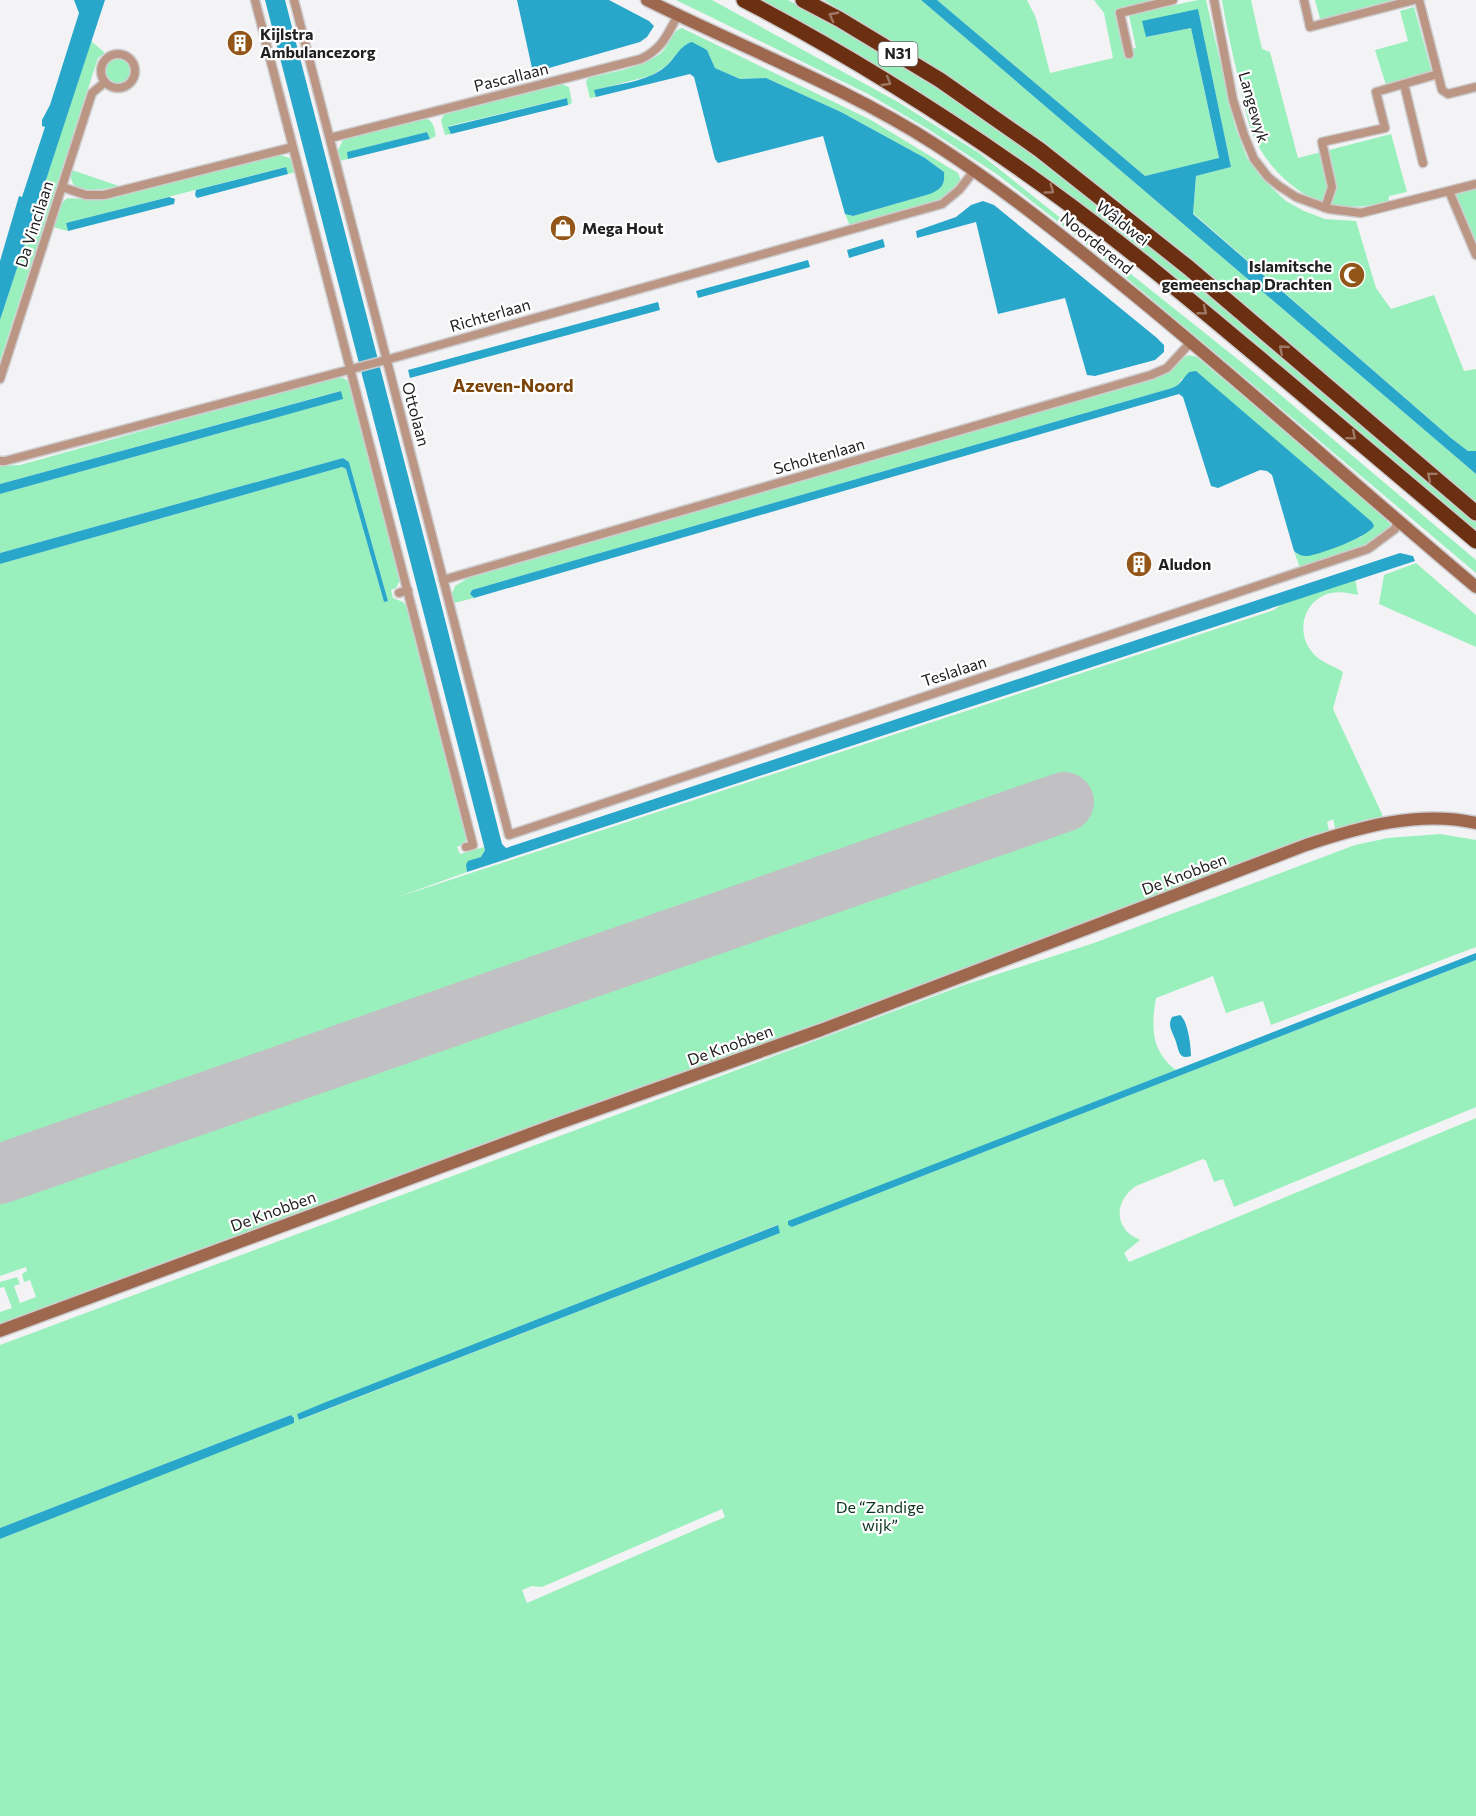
<svg xmlns="http://www.w3.org/2000/svg" width="1476" height="1816" viewBox="0 0 1476 1816" font-family="Commissioner,sans-serif">
	<rect width="100%" height="100%" fill="#f3f3f6"/>
	<path fill="#9af0bd" fill-rule="evenodd" d="M676,0H712L898,102L979,153L1245,365L1476,560V573L1085,243L998,175L928,129L868,94Z
		M759,0H788L838,27L949,96L984,120L1098,203L1476,521V534L1056,190Z
		M824,0H921L1476,474V507L1108,195L992,106Z
		M937,0H1027L1036,18L1050,73L1113,58L1104,13L1094,0H1160L1116,11L1124,50L1136,48L1129,15L1198,0H1206L1235,126L1247,158L1273,189L1286,201L1304,211L1325,219L1356,221L1376,288L1391,309L1434,295L1464,371L1476,369V451H1468L1451,438L1193,213L1196,176L1231,167L1198,10L1143,22L1147,37L1191,28L1219,159L1145,176Z
		M1222,0H1251L1262,49L1270,52L1298,158L1391,134L1407,192L1389,196L1388,204C1371,205 1351,209 1333,205C1303,200 1273,173 1259,147C1247,126 1243,100 1238,77C1232,51 1226,26 1222,0Z
		M1315,0H1404L1323,21L1320,19Z
		M1414,7L1432,73L1386,85L1375,50L1408,41L1400,11Z
		M682,28L871,120L958,173L961,181L943,199L850,226L845,214L853,216L930,194L944,172L925,158L841,112L766,78L740,79L715,68L707,50L686,44L665,67L650,76L595,90L596,97L590,98L586,82L588,78C611,72 642,68 661,53C670,45 671,31 682,28Z
		M91,41L105,53L98,58L0,361V320Z
		M104 71a13 13 0 1 1 26 0a13 13 0 1 1-26 0Z
		M562,84L569,87L572,103L568,105L566,98L449,126L451,134L445,135L441,120L445,113Z
		M423,118C434,119 434,128 436,136L430,139L427,132L348,152V159L340,161L337,152L343,140Z
		M280,155L290,158L296,172L288,174L285,167L66,223L68,231L53,227L60,205L67,198L101,200Z
		M72,170L119,186C105,189 64,198 72,170Z
		M1476,189V245L1455,194Z
		M1189,355L1197,357L1386,517L1388,522L1395,529L1363,547L1300,568L1294,551L1298,555L1362,537L1182,378L1178,385L1172,388L472,590L470,594L474,598L454,603L451,596L455,586L468,578L1153,379C1167,373 1177,358 1189,355Z
		M335,377C342,377 347,378 350,385L401,578L396,588L391,590L393,598L403,602L409,609L467,835L465,843L457,847L460,854L484,847L485,850L481,857L466,865L467,872L395,898L1274,610L1288,599L1355,577L1358,595C1349,593 1340,591 1331,593C1304,599 1295,632 1312,652C1318,661 1334,666 1343,672L1333,709L1382,814V821L1336,832L1333,819L1327,822L1330,834L0,1327V1312L12,1308L4,1287L0,1288V1282L17,1277L20,1284L14,1286L20,1303L36,1297L30,1280L24,1282L22,1274L27,1271L26,1267L0,1276V1197L1071,820L1058,784L0,1155V564L342,467L346,469L384,602L388,601L349,462L343,458L0,553V494L342,399L340,391L0,484V466L20,465Z
		M1416,563L1476,615V647L1379,604L1384,575Z
		M1440,834L1476,840V947L1271,1025L1263,1001L1226,1013L1213,976L1156,998C1151,1027 1151,1051 1176,1070L788,1222L792,1227L1476,960V1107L1234,1207L1223,1179L1214,1182L1206,1161L1203,1159L1136,1186C1114,1201 1113,1229 1140,1240L1124,1253L1129,1262L1476,1118V1816H0V1539L294,1422V1418L291,1415L0,1528V1345L964,985L1094,943L1355,845L1388,838ZM777,1225L780,1233L300,1420L297,1414ZM722,1509L725,1517L527,1603L522,1590L532,1586L542,1587Z"/>
	<path fill="#28a7cb" d="M74,0H105L0,320V261L19,196L22,197L45,127L42,126V120L50,105L79,13Z
		M265,0H285L436,584L502,844L506,848L1400,553L1413,556L1415,561L467,872L466,865L468,861L481,857L485,850Z
		M517,0H609L649,21L654,26L647,37L640,42L542,70L532,68Z
		M921,0H937L1145,176L1219,158L1191,28L1146,37L1142,21L1198,9L1231,167L1196,176L1193,214L1451,438L1468,451H1476V474Z
		M692,42L707,50L715,68L740,79L766,78L841,112L925,158L944,172C945,185 942,188 930,194L853,216L845,214L823,136L718,163L715,159L694,77L690,74L596,97L594,90C617,84 647,82 665,67C675,59 680,45 692,42Z
		M567,98L568,105L451,134L448,127Z
		M427,132L430,139L348,159L347,152Z
		M286,167L288,174L197,198L195,195L196,190Z
		M169,197L175,199L174,204L68,231L66,223Z
		M983,201L994,205L1157,338L1164,345V352L1155,360L1095,376L1087,375L1065,298L998,314L976,222L917,238L916,231L956,217L971,205Z
		M883,239L885,247L849,258L847,250Z
		M808,260L810,267L698,298L696,291Z
		M658,302L660,310L410,378L408,370Z
		M1196,371L1372,522L1374,526C1368,537 1321,554 1308,556C1302,556 1298,555 1294,551L1272,475L1267,471L1260,470L1218,488L1211,486L1183,397L1179,394L474,598L470,594L472,590L1172,388L1178,385L1189,372Z
		M341,391L343,399L0,494V484Z
		M343,458L349,462L388,601L384,602L346,469L342,467L0,564V553Z
		M1476,953V960L792,1227L788,1225V1221Z
		M1180,1015C1188,1021 1191,1046 1191,1056C1179,1060 1179,1051 1176,1042C1173,1032 1167,1027 1172,1017Z
		M778,1225L780,1233L299,1420L297,1414L326,1402Z
		M291,1415L294,1418V1423L0,1539V1528Z"/>
	<g fill="none" stroke-linecap="round" stroke-linejoin="round">
		<path stroke="#c1c1c4" stroke-width="60" d="M0,1174L1064,802"/>
		<defs>
			<path id="street" d="M255,0L473,845L466,847
				M294,0L509,835L1368,549L1395,529L1398,521
				M1214,0L1233,100L1244,135L1254,159L1268,177L1279,186L1296,197L1329,209L1361,213L1476,184
				M1304,0L1310,27L1414,0
				M1419,0L1442,90L1448,94L1476,87
				M101 71a17 17 0 1 1 34 0a17 17 0 1 1-34 0Z
				M1129,54L1120,13L1173,0
				M1404,84L1423,163
				M330,138L641,59C663,48 667,35 678,15
				M62,187L86,195H104L293,147
				M1449,191L1476,255
				M1325,208L1332,187L1322,142L1385,128L1376,92L1438,74
				M0,379L92,93L104,83
				M0,461H5L386,360L942,204L959,190L974,171
				M443,580L1151,375L1167,368L1192,341
				M399,593L408,590"/>
			<path id="secondary" d="M647,0C743,48 846,87 936,145C1001,187 1061,235 1121,284C1242,382 1357,487 1476,587
				M0,1331L554,1125L821,1030L1306,845C1360,827 1419,810 1476,823"/>
			<path id="highway" d="M744,0C849,55 951,119 1048,189C1127,246 1201,309 1276,372C1343,429 1409,484 1476,541
				M803,0L839,19L940,80L1040,150L1189,268L1476,513"/>
		</defs>
		<use href="#street" stroke="#cdcdd0" stroke-width="11"/>
		<use href="#secondary" stroke="#cdcdd0" stroke-width="15"/>
		<use href="#highway" stroke="#cdcdd0" stroke-width="18"/>
		<use href="#street" stroke="#bc9684" stroke-width="8"/>
		<use href="#secondary" stroke="#9e684f" stroke-width="12"/>
		<use href="#highway" stroke="#6a3011" stroke-width="15"/>
	</g>
	<defs><path id="oneway-chevron" d="M-2-3.5L2.5 0L-2 3.5" fill="none" stroke-width="1.6" stroke-linecap="round" stroke-linejoin="round" transform="scale(1.5)"/></defs>
	<g stroke="#9e7864">
		<use href="#oneway-chevron" transform="translate(833 16) rotate(-152)"/>
		<use href="#oneway-chevron" transform="translate(887 82) rotate(31)"/>
		<use href="#oneway-chevron" transform="translate(1050 190) rotate(36)"/>
		<use href="#oneway-chevron" transform="translate(1203 311) rotate(39)"/>
		<use href="#oneway-chevron" transform="translate(1283 349) rotate(-139)"/>
		<use href="#oneway-chevron" transform="translate(1352 436) rotate(40)"/>
		<use href="#oneway-chevron" transform="translate(1431 476) rotate(-140)"/>
	</g>
	<defs>
		<symbol id="building-disc" viewBox="-11 -11 22 22"><circle r="9.5" fill="#935619" stroke="#fff"/><path d="M-4-6H4V6H1V3H-1V6H-4ZM-2.5-4.3h1.7v1.8h-1.7ZM.8-4.3h1.7v1.8H.8ZM-2.5-1h1.7V.8h-1.7ZM.8-1h1.7V.8H.8Z" fill="#fff"/></symbol>
		<symbol id="shop-disc" viewBox="-11 -11 22 22"><circle r="9.5" fill="#935619" stroke="#fff"/><path d="M-5-2.5h2.3a2.7 3.5 0 0 1 5.4 0H5L5.5 6h-11ZM-1.5-2.5h3a1.5 2.3 0 0 0-3 0Z" fill="#fff"/></symbol>
		<symbol id="mosque-disc" viewBox="-11 -11 22 22"><circle r="9.5" fill="#935619" stroke="#fff"/><path d="M3.5-4.9A6 6 0 1 0 3.5 4.9A5 5 0 1 1 3.5-4.9Z" fill="#fff"/></symbol>
	</defs>
	<g fill-rule="evenodd">
		<use href="#building-disc" x="225" y="28" width="30" height="30"/>
		<use href="#shop-disc" x="548" y="213" width="30" height="30"/>
		<use href="#mosque-disc" x="1337" y="260" width="30" height="30"/>
		<use href="#building-disc" x="1124" y="549" width="30" height="30"/>
	</g>
	<g text-anchor="middle" stroke-width="4.5" stroke-linejoin="round" paint-order="stroke">
		<rect fill="#fff" stroke="#646464" stroke-width="1.5" x="878.5" y="42" width="39" height="24" rx="4.5"/>
		<g font-size="15" font-weight="bold" fill="#212122">
			<text x="898" y="59">N31</text>
		</g>
		<g font-size="16" font-weight="bold" fill="#212122" stroke="#fff" text-anchor="start">
			<text x="260" y="40">Kijlstra<tspan x="260" dy="18">Ambulancezorg</tspan></text>
			<text x="582" y="234">Mega Hout</text>
			<text x="1332" y="272" text-anchor="end">Islamitsche<tspan x="1332" dy="18">gemeenschap Drachten</tspan></text>
			<text x="1158" y="570">Aludon</text>
		</g>
		<g font-size="16" fill="#212122" stroke="#fff">
			<text transform="translate(511 77) rotate(-14)" y="6">Pascallaan</text>
			<text transform="translate(1254 107) rotate(74)" y="6">Langewyk</text>
			<text transform="translate(1123 223) rotate(38)" y="6">Wâldwei</text>
			<text transform="translate(34 224) rotate(-72)" y="6">Da Vincilaan</text>
			<text transform="translate(1097 243) rotate(39)" y="6">Noorderend</text>
			<text transform="translate(490 315) rotate(-16)" y="6">Richterlaan</text>
			<text transform="translate(416 414) rotate(75)" y="6">Ottolaan</text>
			<text transform="translate(819 456) rotate(-16)" y="6">Scholtenlaan</text>
			<text transform="translate(954 671) rotate(-18)" y="6">Teslalaan</text>
			<text transform="translate(1184 874) rotate(-21)" y="6">De Knobben</text>
			<text transform="translate(730 1045) rotate(-20)" y="6">De Knobben</text>
			<text transform="translate(273 1211) rotate(-20)" y="6">De Knobben</text>
		</g>
		<g font-size="16" fill="#0c3420" stroke="#fff">
			<text x="880" y="1513">De “Zandige<tspan x="880" dy="18">wijk”</tspan></text>
		</g>
		<g font-size="18" font-weight="bold" fill="#7b4408" stroke="#fff">
			<text x="513" y="392">Azeven-Noord</text>
		</g>
	</g>
</svg>
